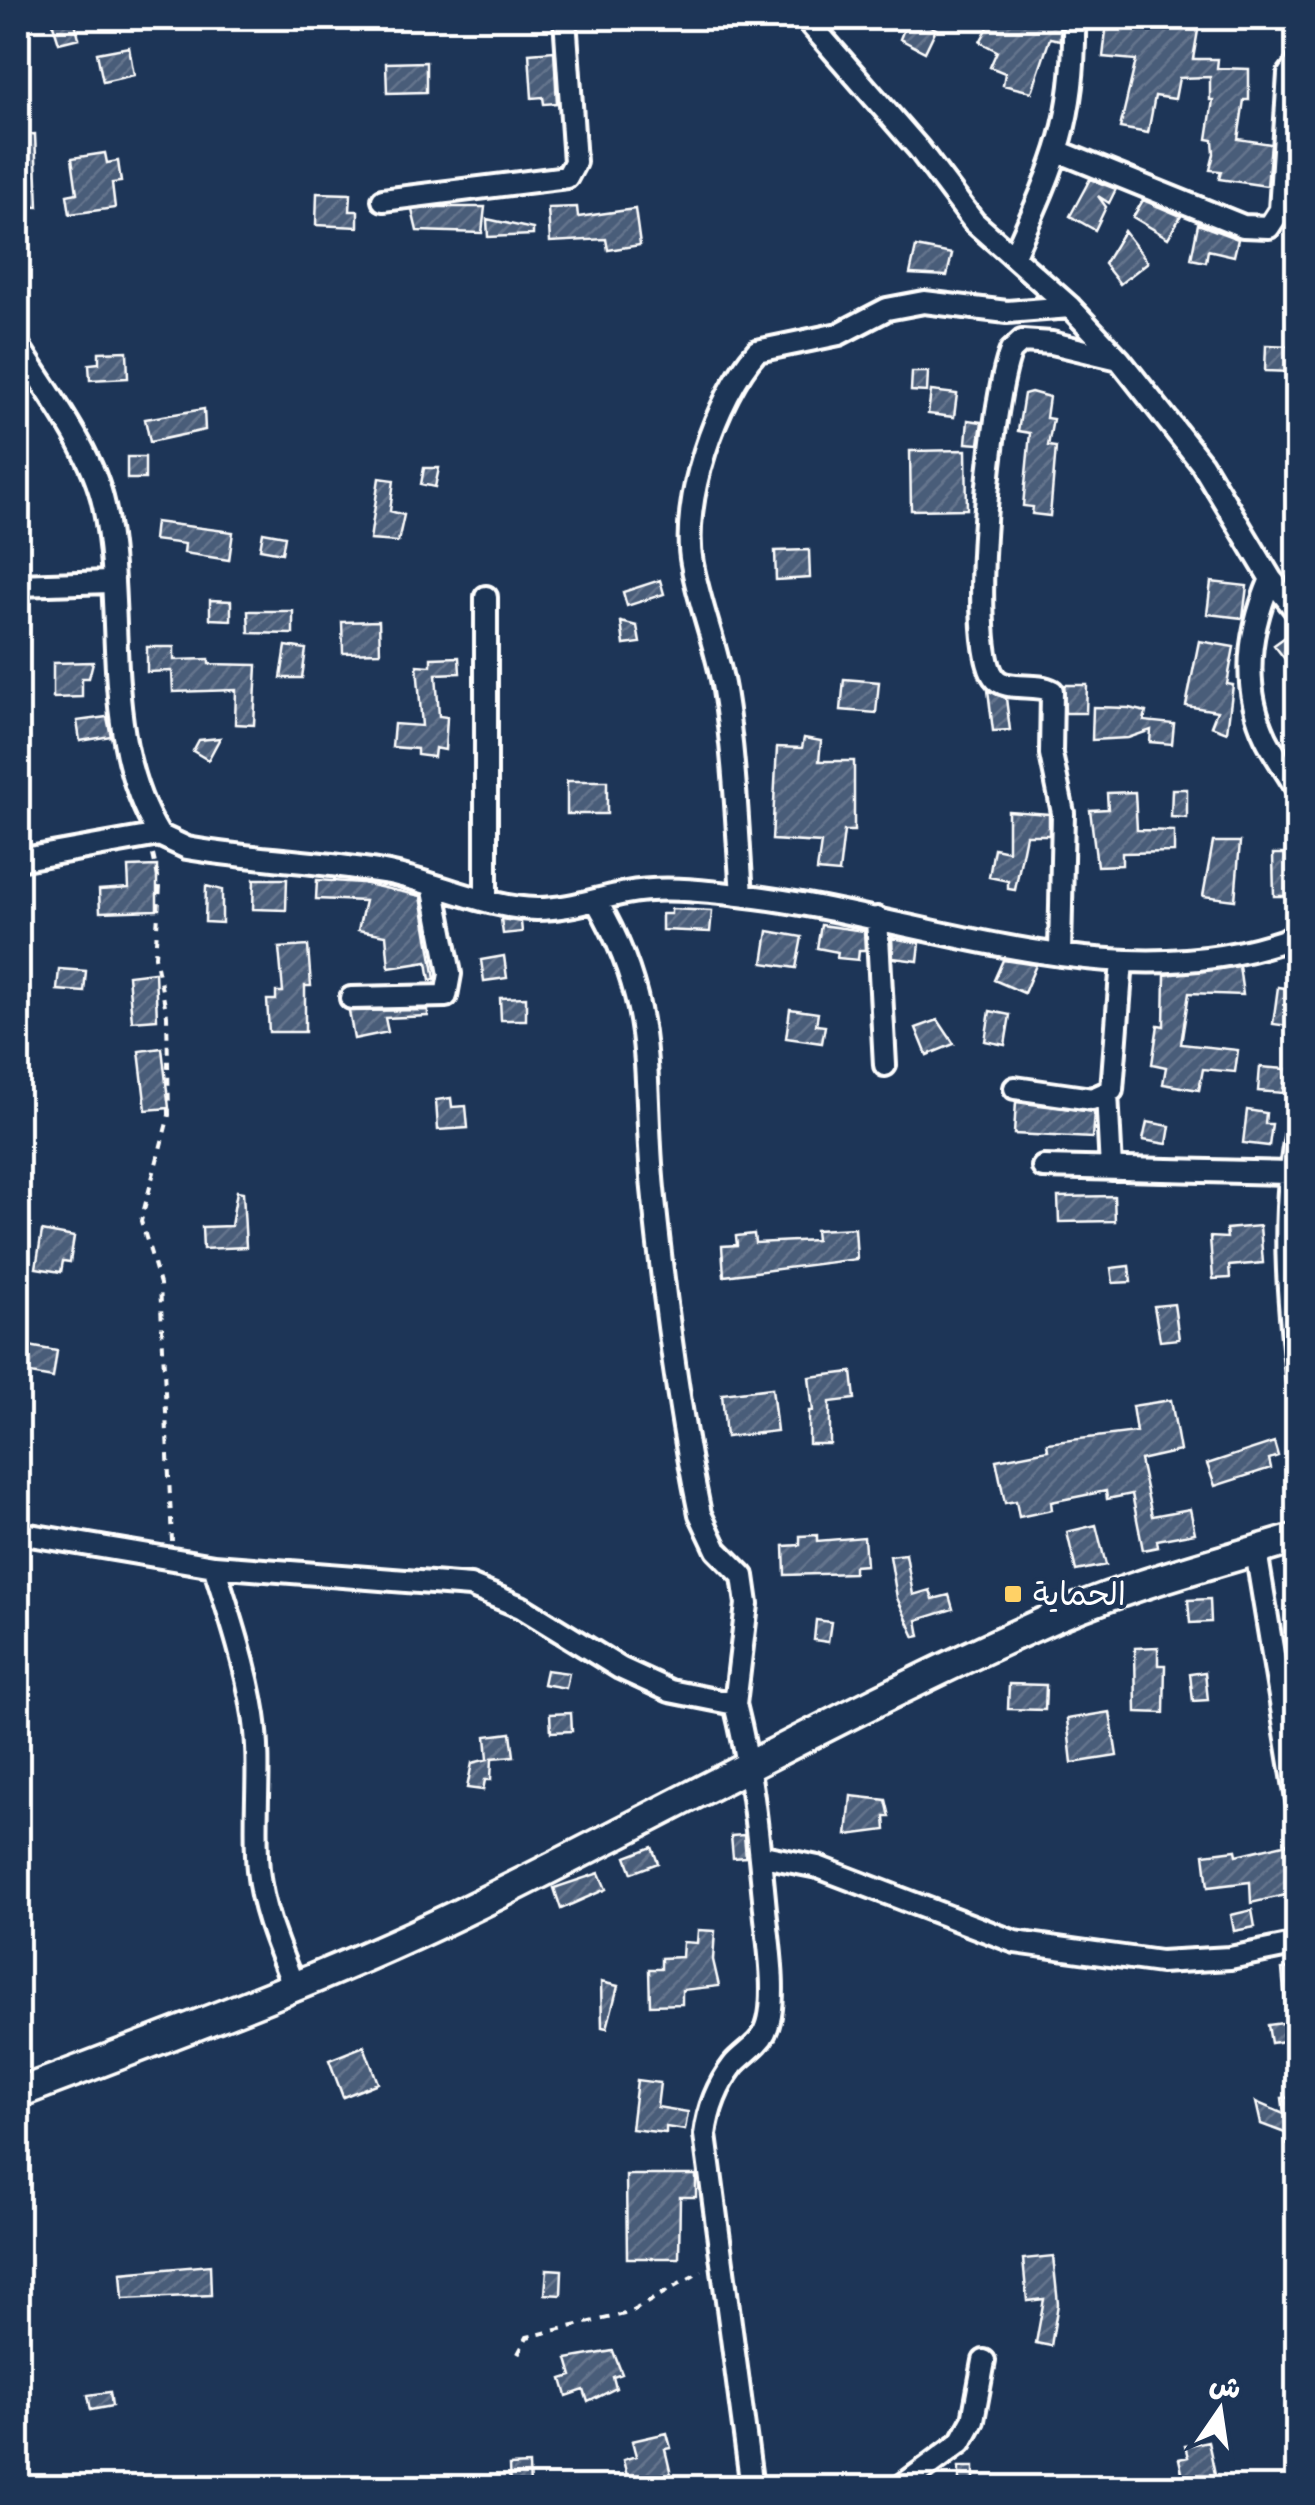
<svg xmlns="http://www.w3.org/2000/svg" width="1315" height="2505" viewBox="0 0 1315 2505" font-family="'Architects Daughter','Playpen Sans Arabic',sans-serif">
	<defs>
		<pattern id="building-hatch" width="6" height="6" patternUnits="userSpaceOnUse" patternTransform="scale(2.5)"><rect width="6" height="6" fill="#4a5d79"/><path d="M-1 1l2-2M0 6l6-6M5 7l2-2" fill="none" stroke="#65758d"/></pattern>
	</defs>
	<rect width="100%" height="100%" fill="#1d3557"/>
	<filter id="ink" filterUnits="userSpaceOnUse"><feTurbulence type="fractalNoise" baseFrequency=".01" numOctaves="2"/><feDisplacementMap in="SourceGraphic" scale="20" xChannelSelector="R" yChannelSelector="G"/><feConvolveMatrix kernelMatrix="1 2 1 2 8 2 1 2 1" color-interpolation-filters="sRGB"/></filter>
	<g filter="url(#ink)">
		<path fill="url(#building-hatch)" stroke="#fff" stroke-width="2.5" d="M51,18H74L79,38L59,43Z
			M879,18H914L936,29L925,52L900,39L904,29Z
			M993,18H1060V40L1050,38L1032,92L1003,85L1005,73L990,67L997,51L980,42Z
			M1149,18L1199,25L1193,59H1218L1217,68L1249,69V100H1244L1238,139L1271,144L1267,186L1219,179L1221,171L1210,170L1214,154L1213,140L1207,139L1213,100H1210V77L1179,78L1175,99L1155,96L1148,133L1120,128L1136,60L1103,57L1107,21L1148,26Z
			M129,47L134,75L103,82L97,53Z
			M554,51L557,103L544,104L543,97L532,98L529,53Z
			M426,62V92L387,93L386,63Z
			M35,134L38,207L18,206V135Z
			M105,153L107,163L118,161L121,182L112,183L115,208L70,214L67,195L77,193L72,158Z
			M1090,179L1116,189L1109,203L1098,196L1106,207L1095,230L1070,216Z
			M317,193L351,194L350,211H358V227L316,225Z
			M1143,200L1181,216L1168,238L1133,217Z
			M439,207H485L482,233L417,231L412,210Z
			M577,207L578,217L635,209L640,245L608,250L606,239L550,242L548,208Z
			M487,219L533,229V235L488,237Z
			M1198,224L1238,239L1234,256L1208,250L1206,262L1191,259Z
			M1124,231L1148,262L1120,284L1104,264Z
			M916,247L952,254L947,276L910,274Z
			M1266,345L1294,346L1293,372L1265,371Z
			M127,351L128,378L90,380L89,364L99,363V352Z
			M912,372H928L927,392L911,391Z
			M931,391L957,394L954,417L928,414Z
			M1031,392L1049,397L1046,418L1053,419L1048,446L1056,447L1050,516L1032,514L1033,507L1023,506L1030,433L1018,431L1024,394Z
			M204,409L205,430L150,442L145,419Z
			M968,420L982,422L979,444L966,443Z
			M966,450L967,509L911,510L910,451Z
			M127,457H145V479H127Z
			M424,468H439L435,487L421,484Z
			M379,478L394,480L390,511L404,515L398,542L370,540Z
			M155,522L233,532L229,560L184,553L185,544L153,540Z
			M263,532L285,536L282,553L260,549Z
			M809,550L810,578L776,580L775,551Z
			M660,580L664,594L627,606L623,592Z
			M1211,582L1247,586L1243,618L1207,614Z
			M210,600L231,601V620L210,619Z
			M248,611H293V634L249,633Z
			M379,621L380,652L343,653L342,622Z
			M621,622L637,626L640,643L624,645Z
			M1298,628V676L1274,645Z
			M1199,641L1234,647L1227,684L1233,685L1227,732L1211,726L1217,711L1186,706Z
			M286,646L306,649L302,678H281Z
			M147,647H174V660L209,659V664L257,665L254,725L235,724L236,690L173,692L172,671L147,672Z
			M459,657L460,673L436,674L439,716L447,717L445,750L435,748L434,757L417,755V749L392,747L394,724L422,726L417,665L431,666V658Z
			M93,662L89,678H82V697L53,698V663Z
			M844,679L879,682L876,713L841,710Z
			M1064,685H1087L1086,713H1065Z
			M988,690L1006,698L1010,730L993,731Z
			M1093,707L1129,708L1146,712L1144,721L1174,724L1172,744L1150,742L1151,730L1128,738L1092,740Z
			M107,717L111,736L80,741L77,721Z
			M220,738L208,760L193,751L199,740Z
			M804,738L821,741L819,761H854V831H844L839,873L817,871L821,843L772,840L777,747L802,748Z
			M567,781H607V814H567Z
			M1172,789H1187V818L1171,817Z
			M1135,792L1137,830L1174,831V852L1122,853V865L1097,866L1090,810L1108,809L1107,793Z
			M1008,811L1049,814V835H1026L1015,890L1008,889V881L989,877L994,848L1008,851Z
			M1213,842H1240L1235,900L1203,896Z
			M1273,854H1298V896H1274Z
			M157,866V910L100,912L99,890L129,888L128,867Z
			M254,879H287L286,910L253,909Z
			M317,880L362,883L421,896L435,979L430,980L427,962L389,968L386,935L358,930L365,901L316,899Z
			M206,886L222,890V923L205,922Z
			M671,909L712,911L710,932L662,930V914H671Z
			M501,919L521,922L522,932L503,934Z
			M821,925L864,931L865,950H859L858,960L837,958L838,952L817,948Z
			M768,931L802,937L796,968L763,963Z
			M892,938L920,943L918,961L893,958Z
			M308,946L311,986H305V1032H269L267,1000H276V992H283L279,948Z
			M504,956L507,978L484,981L481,960Z
			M1003,960L1036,965L1024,993L994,980Z
			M1239,966L1243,995L1189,993L1181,1044L1238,1050L1235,1072L1203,1069L1199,1090L1163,1084L1166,1067L1152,1064L1158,1025L1164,1026L1165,975Z
			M59,969L86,971L84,992L57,990Z
			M155,972L157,1019L132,1021L128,975Z
			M1278,987L1298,990V1027L1273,1024Z
			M526,997V1020H501L500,998Z
			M790,1009L818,1013L816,1025L825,1026L822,1043L786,1038Z
			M428,1010V1016L385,1018L388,1032L354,1039L349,1011Z
			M990,1011L1010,1015L1005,1045L985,1041Z
			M938,1020L954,1044L927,1055L916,1028Z
			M162,1048L169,1108L146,1110L139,1051Z
			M1260,1067L1285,1069L1283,1093L1258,1091Z
			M451,1098L452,1107L466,1106L468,1128L438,1130L436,1100Z
			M1016,1102L1094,1112L1092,1138L1014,1134Z
			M1247,1110L1266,1113L1265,1124H1272L1269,1146L1243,1143Z
			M1147,1122L1170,1126L1167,1144L1143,1140Z
			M237,1191L243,1192L246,1247L203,1249L202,1227L231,1226Z
			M1114,1196L1115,1221L1059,1222L1058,1197Z
			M1260,1226L1263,1263L1229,1266L1230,1278L1213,1279L1210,1237L1227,1238L1226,1229Z
			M855,1228L857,1259L724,1276L722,1246L737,1245L736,1236L754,1234L755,1243L816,1240L815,1230Z
			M42,1231L74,1237L70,1262L63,1261L61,1272L36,1268Z
			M1129,1266L1131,1282L1113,1283L1111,1268Z
			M1174,1304L1179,1339L1160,1341L1154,1306Z
			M29,1346L57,1351L53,1378L25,1373Z
			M852,1372L855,1399L830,1402V1444H809V1411H813L809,1377Z
			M772,1388L777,1431L726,1437L722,1394Z
			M1171,1400L1180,1451L1140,1460L1152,1516L1190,1509L1195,1533L1157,1540L1158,1547L1143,1550L1132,1494L1107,1499L1106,1491L1051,1502L1052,1510L1019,1517L1016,1501L1005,1503L996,1460L1048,1450L1047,1443L1136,1432L1132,1406Z
			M1274,1442L1278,1456L1269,1459L1271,1468L1215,1486L1207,1464Z
			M1096,1525L1106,1565L1076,1571L1067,1532Z
			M817,1535V1541L864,1537L866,1565L854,1566V1573L785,1575L784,1546L800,1545V1536Z
			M906,1554L913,1595L930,1590L933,1599L949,1595L953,1609L917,1620L920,1636L915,1637L897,1598L890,1556Z
			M1210,1599L1211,1622L1190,1623L1188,1600Z
			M816,1620L831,1622L828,1642L814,1640Z
			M1158,1647V1665H1165L1164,1713L1136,1712L1135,1648Z
			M546,1670L569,1673L566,1688L543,1684Z
			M1205,1672L1208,1700L1193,1701L1190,1674Z
			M1009,1684L1046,1685L1045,1710L1008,1709Z
			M1110,1712L1117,1756L1072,1763L1067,1719Z
			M571,1713L572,1731L551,1732L550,1714Z
			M511,1733L514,1756L492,1758L491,1780H485L483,1790L467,1788L472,1763L488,1759L486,1736Z
			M851,1796L886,1800L890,1817H885L886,1830L847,1835Z
			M744,1835L746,1857L733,1858L731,1836Z
			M1288,1843L1298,1892L1251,1903L1250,1882L1208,1887L1204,1854L1236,1850L1237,1855Z
			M652,1847L658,1863L632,1873L626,1857Z
			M599,1873L606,1889L561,1909L554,1888Z
			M1252,1910L1255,1927L1234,1931L1231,1915Z
			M698,1930L715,1931L713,1960L719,1986L682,1990V2004L650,2005L649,1969H661V1958L682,1957L683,1942L697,1943Z
			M1298,1967V2014H1286L1282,1969Z
			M601,1982L618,1986L607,2028L602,2027Z
			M1298,2021V2039L1271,2043L1268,2025Z
			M364,2046L378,2083L343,2097L329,2060Z
			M637,2080L660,2083L657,2107L688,2112L685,2130L666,2127V2133L631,2129Z
			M1298,2097V2144H1286L1285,2133L1261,2124L1256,2102L1284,2114L1282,2098Z
			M626,2175H696V2197H680L679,2258H627Z
			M1053,2256L1058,2304L1051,2346L1036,2343L1044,2299L1027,2301L1023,2259Z
			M210,2265L211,2295L123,2299L121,2273Z
			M547,2269L562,2270L561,2295L545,2294Z
			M613,2351L622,2374L613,2377L616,2388L588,2402L584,2390L567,2396L562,2379L572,2376L567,2359Z
			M110,2392L112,2406L91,2410L88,2395Z
			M667,2433L671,2448L665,2449L674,2488H630L623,2460L636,2456L632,2441Z
			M1208,2441L1215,2474L1184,2481L1179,2459L1188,2457L1185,2446Z
			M529,2465L530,2488H510L509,2466Z
			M959,2467H974V2482H959Z"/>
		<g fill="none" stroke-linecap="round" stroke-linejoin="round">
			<defs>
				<path id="street" d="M805,18L919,149L974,222L1070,307L1119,359L1202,464L1271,579L1298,613
					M1060,152L1243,226L1269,227L1280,210L1289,74L1298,62
					M383,200L567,177L575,162L565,18
					M1014,255C1055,164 1076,120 1074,18
					M18,345C48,394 92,449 104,506C126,613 99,736 159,835
					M1271,579C1249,630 1241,686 1266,738C1275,756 1288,773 1298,791
					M18,585L110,582
					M486,597V901
					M18,860L159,835L187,848C254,860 323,861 389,873C439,883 486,908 537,909C569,909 595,899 626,893C662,886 702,891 739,895C918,914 1122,1006 1298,935
					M742,895C737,826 735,758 724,690C717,647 700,607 692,564C680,503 716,397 757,351L839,334L887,309L924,302L1007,312L1070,307
					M597,902C659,1009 642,1074 653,1189C664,1298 678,1407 700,1514L717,1550L743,1576L747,1604L735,1704
					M877,918L885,1065
					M1060,952L1063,813L1051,754L1052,691C1036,682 1004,692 994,677C967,640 992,396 1011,351L1022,341L1052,343L1119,359
					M351,998L446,996L450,974L433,885
					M1015,1088L1092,1099L1112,1090L1122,961
					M1107,1093L1111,1169
					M1298,1127C1280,1210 1288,1300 1298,1384
					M1043,1167L1288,1173
					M18,1533L214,1566L470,1586L521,1607L620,1668L670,1691L735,1704C753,1775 758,1837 765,1909C768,1940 779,2004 765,2032C759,2045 742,2054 733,2065C717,2086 708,2110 705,2135L752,2488
					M1256,1551L1298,1806
					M214,1566C230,1616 246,1664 254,1715C262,1767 253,1818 258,1870C262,1911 279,1949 294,1987
					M763,1856L818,1867L1015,1942L1160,1962L1230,1958L1298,1944
					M899,2488L961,2442L973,2420L984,2361"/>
				<path id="secondary" d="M18,2093C173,2034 330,1978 479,1904C664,1813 844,1712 1033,1627C1117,1588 1209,1565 1298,1538"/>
			</defs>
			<use href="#street" stroke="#fff" stroke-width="28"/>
			<use href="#secondary" stroke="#fff" stroke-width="35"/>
			<path stroke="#fff" stroke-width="4" stroke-dasharray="8 8" stroke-linecap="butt" d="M153,855L160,886L155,956L167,1015L169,1115L141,1221L160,1284L172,1541
				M518,2354L527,2337L629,2313L702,2271"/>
			<use href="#street" stroke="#1d3557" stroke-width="20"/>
			<use href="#secondary" stroke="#1d3557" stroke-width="28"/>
		</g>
	</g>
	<rect fill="#ffd166" stroke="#1d3557" stroke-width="4" x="1003" y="1584" width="20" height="20" rx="5"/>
	<g text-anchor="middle" stroke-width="8" stroke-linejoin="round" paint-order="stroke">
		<g font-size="32" fill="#fff" stroke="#1d3557" text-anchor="start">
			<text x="1033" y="1605">الحماية</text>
		</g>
	</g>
	<rect width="1315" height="2505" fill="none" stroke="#1d3557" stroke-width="60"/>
	<rect x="30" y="30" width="1255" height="2445" fill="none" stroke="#fff" stroke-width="4" filter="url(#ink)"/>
	<g transform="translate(1220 2410) rotate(13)" stroke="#1d3557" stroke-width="8" paint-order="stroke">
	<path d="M0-8L18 38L0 25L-18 38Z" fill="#ffffff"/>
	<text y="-15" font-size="28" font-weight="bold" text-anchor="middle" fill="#ffffff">ش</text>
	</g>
</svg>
